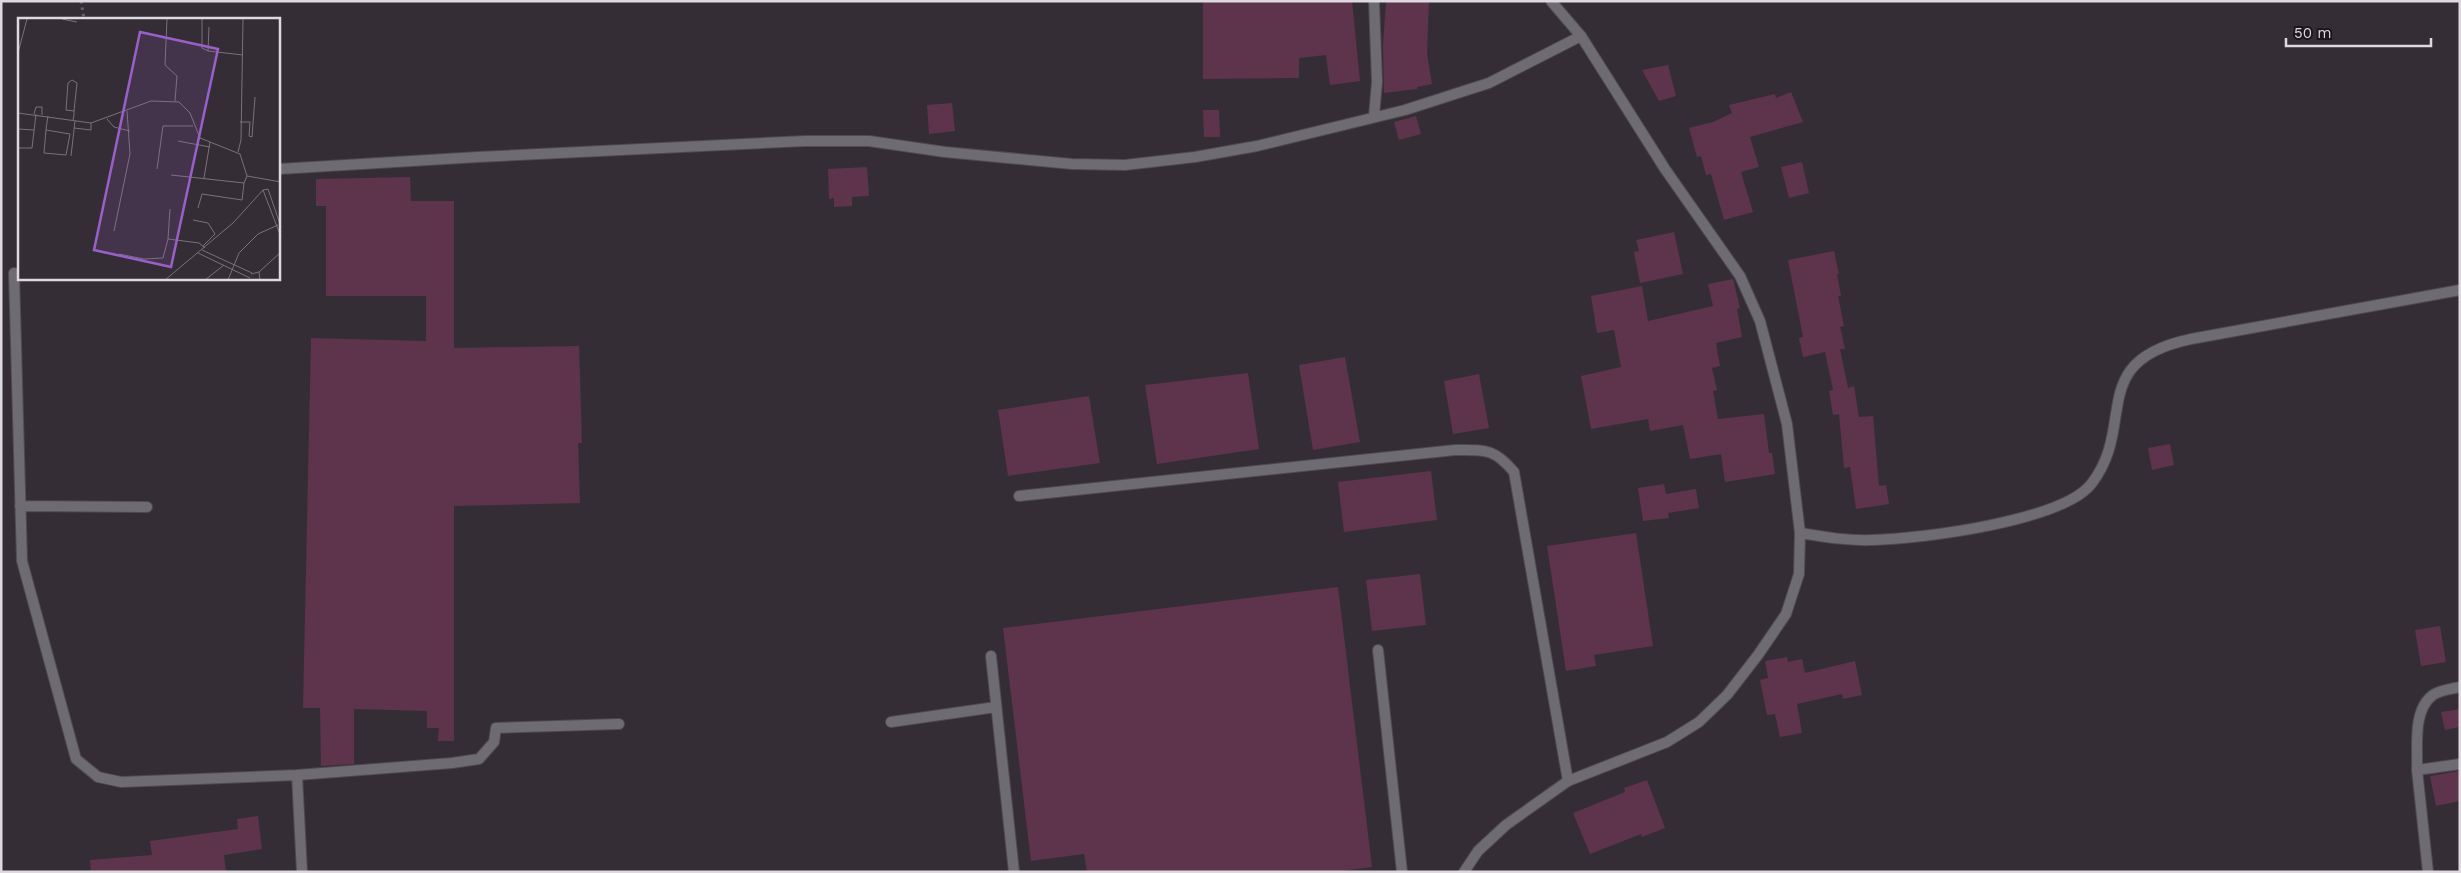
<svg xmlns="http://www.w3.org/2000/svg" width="2461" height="873" viewBox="0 0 2461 873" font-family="'Work Sans',sans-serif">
	<rect width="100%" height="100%" fill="#352d36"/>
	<path fill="#5d344b" d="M1203,1H1352L1360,81L1330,85L1326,55L1299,58V78L1203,79Z
		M1386,1H1429L1427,54L1432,84L1417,87V89L1384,93L1383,46Z
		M1668,65L1676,96L1659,101L1642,70Z
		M1791,92L1803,122L1750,137L1759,167L1741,172L1753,212L1724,220L1711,174L1706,175L1701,156L1697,157L1689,128L1713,122L1732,113L1729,105L1775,94L1776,98Z
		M952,103L955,131L929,134L927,105Z
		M1203,110H1219L1220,137H1204Z
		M1416,116L1421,134L1399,140L1394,122Z
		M1802,162L1809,193L1789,198L1781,167Z
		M867,167L869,196L852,197V206L834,207V198L829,199L828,169Z
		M410,177L411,201H454V348L579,346L582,443H578L580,503L454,506V741H438L439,728H427V711L354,709V764L321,766L320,708H303L311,338L426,341V296H326V206H316V179Z
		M1674,232L1683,274L1640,283L1634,252L1639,251L1636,240Z
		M1834,251L1839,274H1837L1841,296H1838L1844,326L1840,327L1845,349H1840L1848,388L1854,386L1859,417L1873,416L1879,486L1886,485L1889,504L1856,509L1850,467L1844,468L1839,414L1833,415L1829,391L1833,390L1825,352L1803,357L1799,338L1803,337L1788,260Z
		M1733,279L1740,308L1737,309L1742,337L1716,343L1720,366L1712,368L1717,390L1713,391L1718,419L1764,414L1769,453H1772L1775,474L1725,482L1721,454L1690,459L1683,425L1650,431L1648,419L1591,429L1581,376L1621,367L1614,330L1597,333L1591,296L1642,286L1648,321L1713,306L1708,284Z
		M1345,357L1360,442L1313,450L1299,365Z
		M1248,373L1259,449L1157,464L1145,385Z
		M1479,374L1489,428L1453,434L1444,381Z
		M1089,396L1100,463L1008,476L998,410Z
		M2170,444L2174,465L2152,470L2148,448Z
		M1431,471L1437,520L1344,532L1338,482Z
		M1664,484L1666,494L1696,489L1699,508L1668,513L1669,518L1643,521L1638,488Z
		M1636,533L1653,646L1594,655L1596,666L1566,671L1547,546Z
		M1420,574L1426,625L1372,631L1366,580Z
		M1338,587L1372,867L1334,872H1087L1084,854L1031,861L1003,628Z
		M2440,626L2446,662L2421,666L2415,630Z
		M1787,657L1788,662L1802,659L1805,673L1855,661L1862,695L1843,699L1842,694L1797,704L1802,733L1780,737L1775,714L1767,715L1760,680L1768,678L1765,661Z
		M2460,709V727L2445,730L2441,712Z
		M2460,771V801L2436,806L2430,776Z
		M1647,780L1665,828L1642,837L1641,834L1590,854L1573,813L1625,792L1624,788Z
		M258,816L262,849L224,855L226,872H91L90,860L152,855L150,841L238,829L237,819Z"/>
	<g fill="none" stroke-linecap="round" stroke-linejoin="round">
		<defs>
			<path id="service" d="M14,273L22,561L76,759L98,777L121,782L297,775L302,872
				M1019,496L1455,450C1485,450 1494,448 1514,472L1568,781
				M20,506L147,507
				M1378,650L1402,872
				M991,656L1014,872
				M891,722L996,707
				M297,775L452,763L479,759L494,742L496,728L619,724"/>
			<path id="minor" d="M1374,116L1377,82L1374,1
				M279,169L478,157L805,141H869L945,152L1072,164L1125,165L1195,157L1257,146L1405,110L1489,83L1581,36
				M1800,533C1824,537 1848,541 1872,540C1920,539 2064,521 2092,483C2137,424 2086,361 2191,339L2460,290
				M2417,770C2418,748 2412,710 2433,695C2440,690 2451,689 2460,687
				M2428,872L2417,770L2460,764"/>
			<path id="tertiary" d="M1464,872L1478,851L1506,825L1568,781L1667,742L1699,722L1727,695L1758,655L1786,614L1799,574L1800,533L1787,424L1760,321L1740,276L1665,169L1581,36L1551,1"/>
		</defs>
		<use href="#service" stroke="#504951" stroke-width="12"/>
		<use href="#minor" stroke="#504951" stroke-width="12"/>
		<use href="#tertiary" stroke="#504951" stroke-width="12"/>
		<path stroke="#69626a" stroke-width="3" stroke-dasharray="2.5 4" stroke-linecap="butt" d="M81,1L84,19"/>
		<use href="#service" stroke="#6e6c72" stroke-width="10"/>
		<use href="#minor" stroke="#6e6c72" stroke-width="10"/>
		<use href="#tertiary" stroke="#6e6c72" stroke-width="10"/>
	</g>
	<g transform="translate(18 18)">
		<rect width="262" height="262" fill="#352d36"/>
		<path fill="none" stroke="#79727a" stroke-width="1" d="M44,1L59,4M149,1L147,47L159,58L157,83M184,1V30L190,33M191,9L190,33L225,37M0,35L9,1M0,95L73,105L133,83L161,84L172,95L182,120L222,136L229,158L263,164M16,96L18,89H24V97M89,101L96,109L112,113M55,102L56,97V93L59,65L54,62L50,65L48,92L56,93M222,104H232L231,118L234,119L237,79M56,110L73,112V105M0,111L16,112M28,112L52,116L48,137L26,135L28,112L29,104L30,98M160,123L192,129M0,130H14L18,96M220,134L223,122L225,1M53,138L57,103M139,151L145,108H175M153,157L226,165L229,158M186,160L192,124M180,190L184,176L224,182L226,165M175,202L190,205L197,216L185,228M263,209L250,171L245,172L263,219M96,213L112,136L109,93M150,221L152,191M184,232L234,255M180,235L232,260M101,236L126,241L145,240L150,221L181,225L187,230M241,254L263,234M233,256L241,254L242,262M15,262H47M147,262L215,205L245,172M187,262L206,247M210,262L221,235L240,216L260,207"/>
		<path fill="#9960c9" fill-opacity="0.15" stroke="#9960c9" stroke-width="2.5" d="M122,14L200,31L153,249L76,232Z"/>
		<rect width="262" height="262" fill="none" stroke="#ded9df" stroke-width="2.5"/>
	</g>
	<rect width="2461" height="873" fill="none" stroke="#ded9df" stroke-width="5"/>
	<path d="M2286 38v8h145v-8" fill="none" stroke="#ded9df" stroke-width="2.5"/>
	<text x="2294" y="38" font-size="15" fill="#ded9df" stroke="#1b171b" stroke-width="4" paint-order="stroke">50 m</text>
</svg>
